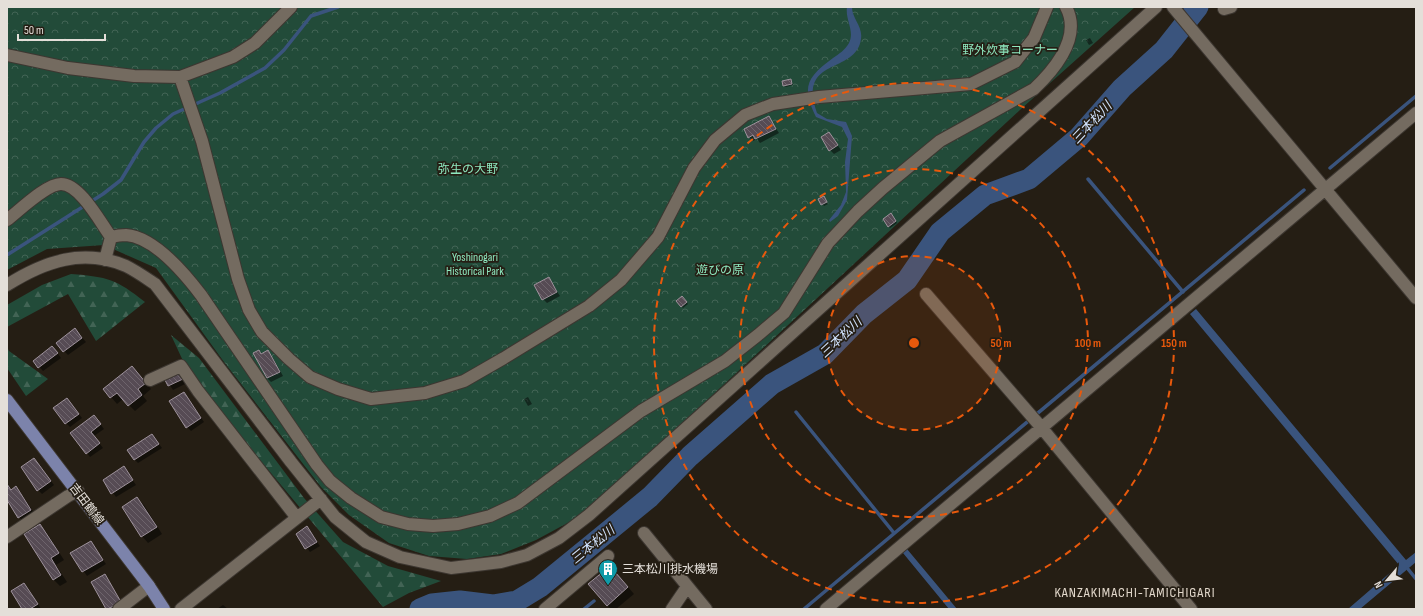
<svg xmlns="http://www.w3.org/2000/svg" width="1423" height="616" viewBox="0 0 1423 616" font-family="'Sofia Sans Condensed','Noto Sans JP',sans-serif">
	<defs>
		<pattern id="forest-firs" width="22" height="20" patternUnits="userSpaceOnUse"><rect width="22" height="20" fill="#224b39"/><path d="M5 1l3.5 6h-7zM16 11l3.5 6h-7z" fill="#426455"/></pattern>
		<pattern id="park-crowns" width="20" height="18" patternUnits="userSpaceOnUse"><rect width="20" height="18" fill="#224b39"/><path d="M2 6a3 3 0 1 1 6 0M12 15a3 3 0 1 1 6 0" fill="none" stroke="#426455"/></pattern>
		<pattern id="building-back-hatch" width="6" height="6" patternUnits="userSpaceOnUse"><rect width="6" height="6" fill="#564b54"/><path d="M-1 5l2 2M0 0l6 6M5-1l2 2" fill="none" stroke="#6e646c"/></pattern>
	</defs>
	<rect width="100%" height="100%" fill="#251e14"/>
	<path fill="url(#forest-firs)" d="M71,274C108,277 116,279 145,302L96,341L68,294L7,327V305L42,285Z
		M171,335L199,358L304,498L343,542L388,566L441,581L409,593L383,607L220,412L184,363Z
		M7,347L9,351L48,379L26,396L7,368Z"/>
	<path fill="url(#park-crowns)" d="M7,7H1135L1021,109L623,478L573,520L536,540L501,554L467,559L429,556L389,543L349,515L321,487L224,362L156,268L104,245L47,249L7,270Z"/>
	<path fill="#3a547d" d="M847,7H852C852,19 863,26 861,39C856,75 797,56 817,113L827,119L846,122L852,136L847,200L838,216L830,222L829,220L841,205L846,192L845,162L848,139L842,127L816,117C801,87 807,77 833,58C839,54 845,50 849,43C855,31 845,20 847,7Z
		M1196,309L1406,560L1416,552V562L1360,609H1348L1399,565L1190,314Z
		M907,549L957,609H949L903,553Z"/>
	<path fill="#0007" d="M1090,38L1093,43L1089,45L1086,40Z
		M791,80L793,85L786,87L784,85Z
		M769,118L779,133L760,143L757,139L753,141L749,137Z
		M829,133L841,150L834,154L830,150Z
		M824,197L828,204L824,206L819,199Z
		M893,216L897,223L890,228L888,226Z
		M548,278L560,296L547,303L543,299Z
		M684,299L688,304L683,308L681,306Z
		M75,330L86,342L68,355L64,351Z
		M56,351L61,358L43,371L34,361Z
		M259,351L263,354L268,351L272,356L283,376L271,382L267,378L254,353Z
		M132,367L151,389L143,396L147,401L135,411L123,399L117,404L105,390Z
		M179,371L187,383L173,390L165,378Z
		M184,393L204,422L191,431L187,427Z
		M528,397L532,404L528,406L524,399Z
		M67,399L82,418L70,427L66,423Z
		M98,421L104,429L94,436L103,448L90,457L72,433Z
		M152,435L162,448L138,463L134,459Z
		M34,459L54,485L42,494L38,490Z
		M127,472L136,485L116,497L104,480Z
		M7,483L12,490L16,488L20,492L35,514L23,521L19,517L7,498Z
		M137,498L144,505L162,534L148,543L142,536Z
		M40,525L46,532L64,560L56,565L67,582L60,586L54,580L25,535Z
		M307,528L320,546L310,552L297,534Z
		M90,542L106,564L87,576L72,554Z
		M616,573L634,594L616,609H611L607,605Z
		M105,575L124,607L119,609H107Z
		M24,584L28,588L41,609H23Z
		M223,605L228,609H217Z"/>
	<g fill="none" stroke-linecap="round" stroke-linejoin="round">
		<path stroke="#3a547d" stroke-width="3.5" d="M1330,168L1416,96
			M1088,179L1183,292
			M7,255L103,194L121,180L144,142L156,128L173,114L220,93L265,68L284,50L311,16L338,7
			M796,412L894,533
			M1408,569L1416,579
			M584,609L594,601
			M804,609L1304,190"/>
		<path stroke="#3a547d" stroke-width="21" d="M420,609L432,604L460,601L493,605L517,601L540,587L650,497L690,456L772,384L825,354L864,314L907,280L940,232L985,195L1029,179L1079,137L1122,88L1164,50L1198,7"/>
	</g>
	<path fill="url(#building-back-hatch)" stroke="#9e929c" d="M791,79L792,84L783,86L782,81Z
		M769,116L776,129L755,139L753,135L748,138L744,129Z
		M829,132L838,145L829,151L821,137Z
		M824,196L827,202L821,205L818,199Z
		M891,213L896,221L888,227L883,219Z
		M549,277L557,292L542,300L534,285Z
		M682,296L687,302L681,307L676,301Z
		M75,328L82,338L63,352L56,343Z
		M52,346L58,353L38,368L33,361Z
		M259,350L261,354L268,350L280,372L267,378L253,353Z
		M132,366L146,383L138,389L142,395L128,406L117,393L110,398L103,389Z
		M179,370L183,379L168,386L164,378Z
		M184,392L201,418L186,428L169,401Z
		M67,398L79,414L65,424L53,408Z
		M94,415L101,424L91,432L100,443L86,454L70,433Z
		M152,434L159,444L134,460L127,450Z
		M34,458L51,481L37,491L21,467Z
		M124,466L133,480L111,494L103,480Z
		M7,484L11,490L16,486L31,510L18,518L7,500Z
		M137,497L157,527L141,537L122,507Z
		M40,524L59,553L51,558L61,575L53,580L24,534Z
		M307,526L317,542L305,549L296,534Z
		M91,541L103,560L82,572L70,553Z
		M610,566L628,587L607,606L588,584Z
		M105,574L121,602L108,609H106L91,582Z
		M24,583L38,604L30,609H22L11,591Z"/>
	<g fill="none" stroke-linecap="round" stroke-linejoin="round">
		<defs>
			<path id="minor" d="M1173,7L1416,298
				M1224,9L1231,7
				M7,55L68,68L134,76L180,77L233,57L255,43L291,7
				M180,77L202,141L238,279L249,310L262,332L289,359L310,377L338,389L371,399L425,393L464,381L504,358L589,306L621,280L658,237L694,168L715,140L745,115L773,104L819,97L971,84L1015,62L1034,38L1047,7
				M7,220C19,211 46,184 61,184C80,184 100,222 111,237
				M105,260L111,237C115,236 121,235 126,235C154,237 185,274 201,295L317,465L330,481L351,498L381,517L408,524L433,526L458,524L490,516L518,503L641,411L725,361L758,335L784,313L828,243L858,211L883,188L940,141L1034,89C1055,69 1082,37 1066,7
				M7,285C45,261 83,248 126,266C136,271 146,278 155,284L291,462L335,517L366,542L400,557L451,568L501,562L527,555L559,538L589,515L1156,7
				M926,294L1041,427L1191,609
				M150,380L181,366L198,391L297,518
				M644,533L706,609
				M7,537L68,496L78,491
				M119,609L149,586
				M181,609L321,499
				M545,609L608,556
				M672,609L687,587
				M826,609L1416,113"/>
			<path id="major" d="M7,400L149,586L164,609"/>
		</defs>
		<use href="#minor" stroke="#3d3731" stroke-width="14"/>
		<use href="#major" stroke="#3d3731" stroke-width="14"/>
		<use href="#minor" stroke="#746b60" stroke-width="12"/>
		<use href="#major" stroke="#7c83ab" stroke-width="12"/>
	</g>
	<circle cx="914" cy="343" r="87" fill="#e8590c" fill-opacity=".12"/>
	<g fill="none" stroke="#e8590c" stroke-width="2" stroke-dasharray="7 5">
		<circle cx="914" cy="343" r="87"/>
		<circle cx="914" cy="343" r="174"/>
		<circle cx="914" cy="343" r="260"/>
	</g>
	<defs>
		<symbol id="building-pin" viewBox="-11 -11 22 30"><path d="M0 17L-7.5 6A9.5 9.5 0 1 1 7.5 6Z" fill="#0f9aa8" stroke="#251e14"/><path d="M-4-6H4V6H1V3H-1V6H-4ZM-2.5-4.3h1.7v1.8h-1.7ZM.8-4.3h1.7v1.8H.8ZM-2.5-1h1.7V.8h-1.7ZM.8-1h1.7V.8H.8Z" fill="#fff"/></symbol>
	</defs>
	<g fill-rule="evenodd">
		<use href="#building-pin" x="597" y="558" width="22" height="30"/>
	</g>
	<g text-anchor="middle" stroke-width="3.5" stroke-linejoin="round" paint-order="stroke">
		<g font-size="12" fill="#8ee8bf" stroke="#251e14">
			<text x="1010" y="54">野外炊事コーナー</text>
			<text x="468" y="173">弥生の大野</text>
			<text x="475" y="261">Yoshinogari<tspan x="475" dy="14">Historical Park</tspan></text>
			<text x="720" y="274">遊びの原</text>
		</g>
		<g font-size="12" fill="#e4dfd9" stroke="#251e14">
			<text transform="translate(87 504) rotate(53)" y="4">吉田鶴線</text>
		</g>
		<g font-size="12" fill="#e4dfd9" stroke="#251e14" text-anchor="start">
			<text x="622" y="573">三本松川排水機場</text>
		</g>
		<g font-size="13" font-style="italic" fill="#d1e3fe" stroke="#251e14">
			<text transform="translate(1091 122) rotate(-47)" y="5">三本松川</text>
			<text transform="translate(840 337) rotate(-43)" y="5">三本松川</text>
			<text transform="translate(592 544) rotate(-39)" y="5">三本松川</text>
		</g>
		<g font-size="14" letter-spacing="1" fill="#e2d8cb" stroke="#251e14">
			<text x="1135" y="597">KANZAKIMACHI-TAMICHIGARI</text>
		</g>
	</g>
	<circle cx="914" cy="343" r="6" fill="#e8590c" stroke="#251e14" stroke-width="2"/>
	<g font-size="12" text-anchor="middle" font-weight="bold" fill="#e8590c" stroke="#251e14" stroke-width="3.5" stroke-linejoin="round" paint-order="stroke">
		<text x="1001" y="347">50 m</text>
		<text x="1088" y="347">100 m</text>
		<text x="1174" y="347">150 m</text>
	</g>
	<rect width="1423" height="616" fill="none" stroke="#e4dfd9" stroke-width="16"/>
	<g transform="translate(1387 580) rotate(242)" stroke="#251e14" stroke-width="3" paint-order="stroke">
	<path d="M0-3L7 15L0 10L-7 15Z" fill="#e4dfd9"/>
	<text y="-6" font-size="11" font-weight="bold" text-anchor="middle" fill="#e4dfd9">N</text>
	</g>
	<path d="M18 34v6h87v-6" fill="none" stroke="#e4dfd9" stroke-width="2"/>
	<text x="24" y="34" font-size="12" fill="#e4dfd9" stroke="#251e14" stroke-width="3" paint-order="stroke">50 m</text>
</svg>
